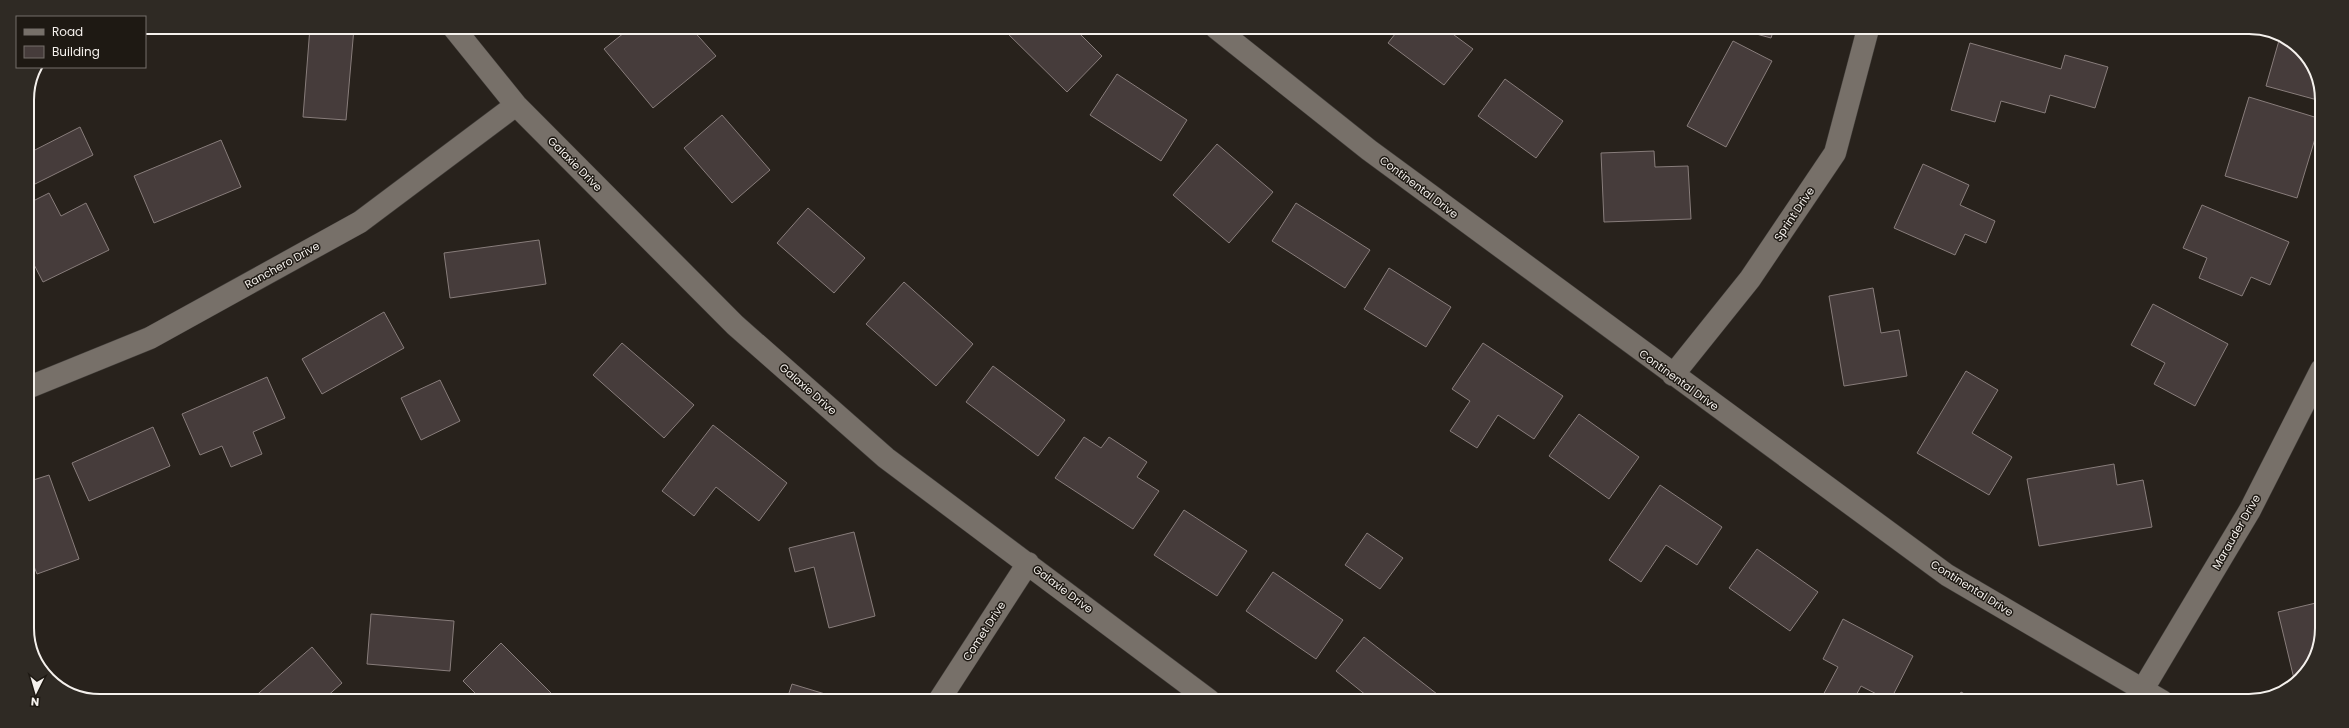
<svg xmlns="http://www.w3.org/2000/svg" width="2349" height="728" viewBox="0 0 2349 728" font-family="Poppins,sans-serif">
	<rect width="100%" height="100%" fill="#28221c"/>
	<path fill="#463c3b" stroke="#887d7b" d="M310,27L354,28L346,120L303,117Z
		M630,28H691L716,56L653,108L604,49Z
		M1002,28H1074L1102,56L1067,92Z
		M1399,29H1446L1473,49L1444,85L1388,43Z
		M1738,29H1774L1771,38Z
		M2280,37L2304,52L2322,95L2321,101L2266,86Z
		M1733,41L1772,61L1726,147L1687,126Z
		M1970,43L2061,69L2065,55L2108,67L2095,108L2050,95L2045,113L2001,101L1995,122L1951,110Z
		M1117,74L1187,120L1161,161L1090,115Z
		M1505,79L1563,121L1536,158L1478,116Z
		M2249,97L2321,119L2297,198L2225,176Z
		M722,115L770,170L732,203L684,148Z
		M80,127L93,155L35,184L27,169V154Z
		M221,140L241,187L154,223L134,176Z
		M1217,144L1273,192L1229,243L1173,195Z
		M1654,151L1655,167L1688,166L1691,219L1604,222L1601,153Z
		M1923,164L1969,185L1960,205L1995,221L1986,243L1965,234L1955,255L1894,228Z
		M49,193L61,216L86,203L109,250L43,282L27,251V204Z
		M1296,203L1370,250L1345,288L1272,241Z
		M2202,205L2289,242L2270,285L2251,277L2242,296L2199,278L2207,258L2183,248Z
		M808,208L865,258L834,293L777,243Z
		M539,240L546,284L450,298L444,253Z
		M1389,268L1451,307L1426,347L1364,309Z
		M904,282L973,344L936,386L866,324Z
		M1873,288L1881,333L1899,330L1907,376L1844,386L1829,296Z
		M2153,304L2228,344L2195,406L2154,384L2165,363L2131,345Z
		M384,312L404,348L322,394L302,359Z
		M622,343L694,405L664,438L593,375Z
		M1483,343L1563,396L1534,439L1498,415L1477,448L1450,431L1470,401L1452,389Z
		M993,366L1065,420L1038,456L966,402Z
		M1966,371L1998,390L1972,433L2012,457L1989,495L1917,453Z
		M267,377L285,418L253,432L262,454L231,467L222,446L200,455L182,414Z
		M440,380L460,421L421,440L401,398Z
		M1579,414L1639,457L1609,499L1549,456Z
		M713,425L787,483L759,521L716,487L694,516L662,491Z
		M153,427L170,466L89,501L72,463Z
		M1084,437L1101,448L1109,437L1147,462L1137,477L1159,491L1133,529L1055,478Z
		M2114,464L2117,485L2143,480L2152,527L2039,546L2027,479Z
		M49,475L79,559L37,574L31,559L27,560V482Z
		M1660,485L1722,527L1697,565L1666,545L1641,582L1609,560Z
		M1184,510L1247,551L1217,596L1154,555Z
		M854,532L875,616L829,628L814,567L795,572L789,548Z
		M1367,533L1403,558L1380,589L1345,565Z
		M1757,549L1818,592L1790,631L1729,588Z
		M1273,572L1343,620L1316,659L1246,611Z
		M2320,602L2319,647L2295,683L2278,612Z
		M371,614L454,621L450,671L367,664Z
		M1843,619L1913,656L1890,701L1861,686L1853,701H1829L1822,697L1838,667L1823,659Z
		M1364,637L1437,694L1432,700H1372L1336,671Z
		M501,643L557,699H481L463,681Z
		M312,647L342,683L324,699H252Z
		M792,684L835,697L834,699H787Z
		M1961,692L1977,701H1957Z"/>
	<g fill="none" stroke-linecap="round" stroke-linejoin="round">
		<defs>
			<path id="street" d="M453,27L516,105L735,325L886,458L1209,700
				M1216,28L1369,150L1947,575L2162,701
				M1673,375L1750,279L1835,153L1868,29
				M27,388L150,338L360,222L516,105
				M2143,689L2250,510L2321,370
				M940,699L1028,563"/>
		</defs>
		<use href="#street" stroke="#423e3a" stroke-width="23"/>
		<use href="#street" stroke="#777069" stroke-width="22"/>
	</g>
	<g text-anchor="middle" stroke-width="3" stroke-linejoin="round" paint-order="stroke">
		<g font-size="11" fill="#f5f1ed" stroke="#1e1913">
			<text transform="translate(575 164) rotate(45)" y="4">Galaxie Drive</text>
			<text transform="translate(1419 187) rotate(37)" y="4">Continental Drive</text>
			<text transform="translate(1794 214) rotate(-56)" y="4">Sprint Drive</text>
			<text transform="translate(282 265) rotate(-29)" y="4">Ranchero Drive</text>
			<text transform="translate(1679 380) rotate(36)" y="4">Continental Drive</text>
			<text transform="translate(808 389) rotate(41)" y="4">Galaxie Drive</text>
			<text transform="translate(2236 532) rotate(-60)" y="4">Marauder Drive</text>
			<text transform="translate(1972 588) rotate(32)" y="4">Continental Drive</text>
			<text transform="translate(1063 589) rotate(37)" y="4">Galaxie Drive</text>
			<text transform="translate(984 631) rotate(-57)" y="4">Comet Drive</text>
		</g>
	</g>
	<path d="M0 0H2349V728H0ZM100 34H2249A66 66 0 0 1 2315 100V628A66 66 0 0 1 2249 694H100A66 66 0 0 1 34 628V100A66 66 0 0 1 100 34Z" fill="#2f2a24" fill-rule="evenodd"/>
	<path fill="none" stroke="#f5f1ed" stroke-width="2" d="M100 34H2249A66 66 0 0 1 2315 100V628A66 66 0 0 1 2249 694H100A66 66 0 0 1 34 628V100A66 66 0 0 1 100 34Z"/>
	<rect x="16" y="16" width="130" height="52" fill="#1e1913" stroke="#746f6a"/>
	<rect x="24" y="29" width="20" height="6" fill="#777069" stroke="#746f6a"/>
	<text x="52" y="36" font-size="12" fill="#f5f1ed">Road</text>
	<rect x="24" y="46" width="20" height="12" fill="#463c3b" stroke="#746f6a"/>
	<text x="52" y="56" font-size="12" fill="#f5f1ed">Building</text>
	<g transform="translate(36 692) rotate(185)" stroke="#1e1913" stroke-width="3" paint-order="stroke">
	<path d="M0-3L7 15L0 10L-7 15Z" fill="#f5f1ed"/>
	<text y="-6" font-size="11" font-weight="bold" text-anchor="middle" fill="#f5f1ed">N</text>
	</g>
</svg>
